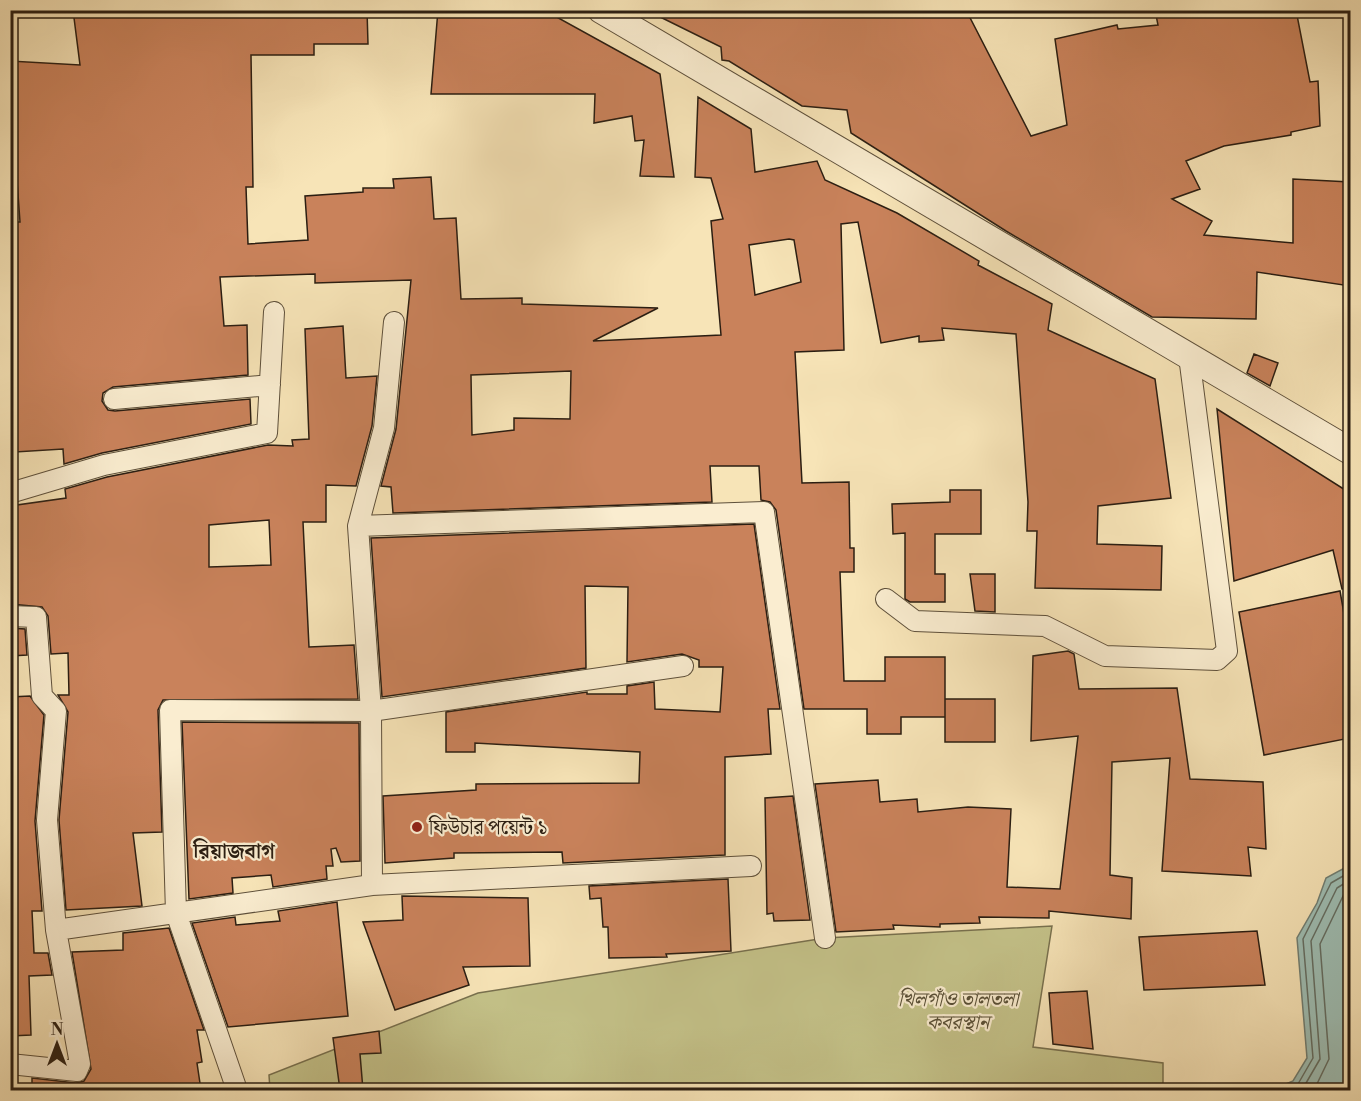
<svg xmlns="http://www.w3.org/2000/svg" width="1361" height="1101" viewBox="0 0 1361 1101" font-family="'Libre Bodoni','Noto Serif Bengali',serif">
	<rect width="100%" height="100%" fill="#f7e4b7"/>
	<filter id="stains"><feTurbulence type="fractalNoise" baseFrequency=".00333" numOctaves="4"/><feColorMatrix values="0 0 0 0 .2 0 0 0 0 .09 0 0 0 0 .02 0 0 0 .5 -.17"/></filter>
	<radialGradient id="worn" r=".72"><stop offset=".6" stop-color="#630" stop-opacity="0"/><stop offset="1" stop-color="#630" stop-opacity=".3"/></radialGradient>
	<path fill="#c4c289" stroke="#78704e" stroke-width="1.5" d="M1052,926L1033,1047L1163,1063V1090H270L269,1075L478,993L825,938Z"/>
	<path fill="#9ebeb4" stroke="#707e73" stroke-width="1.5" d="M1350,865V1090H1272L1293,1081L1307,1058L1297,938L1317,903L1326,878Z"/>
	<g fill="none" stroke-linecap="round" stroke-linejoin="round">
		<path stroke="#646e63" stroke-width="1.5" d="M1286,1090L1298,1084L1313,1058L1303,939L1331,883L1350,872
			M1302,1090L1320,1059L1311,941L1337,888L1350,880
			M1314,1090L1329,1059L1320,944L1344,894L1350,891"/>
	</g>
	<path fill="#c9825b" stroke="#2b1e12" stroke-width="1.5" fill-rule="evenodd" d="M73,10H270L334,14V10H367L368,44H314V55H251L253,187H246L248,244L308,240L305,196L363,192V188H394L393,179L431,177L434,219L456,218L461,299L522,298V304L658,308L593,341L721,335L711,221L723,219L711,178L695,177L698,97L751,129L755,172L817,161L825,180L897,213L979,261L978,265L1052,304L1048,330L1155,379L1171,498L1098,506L1097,544L1162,546L1161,590L1035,588L1037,531H1027L1028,502L1016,334L942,328L944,340L919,342V336L881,343L858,222L841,224L844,350L795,352L802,483L849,482L850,548H854V572H840L844,681H885V657H945V717H901V734H867V709H804L776,510L770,502L761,500L759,466H710L712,502L393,513L391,487L381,486L396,429L411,280L315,283V274L220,277L224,326L247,325L248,375L113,387L103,393L102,401L108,410L115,411L250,399L251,424L102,453L64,464L63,449L15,452L10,388V222H20L16,167H10V61L80,65ZM789,239L794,240L801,282L755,295L749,245ZM571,371L570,419L514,418V430L472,435L471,375Z
		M438,10H544L660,74L674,177L640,176L644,140L635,141L632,116L594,123L595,94H431Z
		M646,10H966L1031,136L1067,125L1055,39L1117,25L1118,29L1158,25L1155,10H1296L1310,82L1318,81L1320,126L1291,132V135L1224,146L1186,161L1200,189L1172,199L1212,221L1204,235L1293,243V179L1350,182V286L1257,272L1256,319L1152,317L1006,231L851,133L847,110L802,106L729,61L722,60L721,47Z
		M343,326L346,378L377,376L372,426L356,486L326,485V522H303L309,647L354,645L358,699L163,700L158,710L162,832L133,833L142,906L66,910L59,820L68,712L58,695H69L68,653L51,654L48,616L42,607L10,604V553H14L10,506L66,498L65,489L107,477L268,445L293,446L292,440L309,439L305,329ZM269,520L271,565L209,567V525Z
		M1254,354L1278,363L1270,386L1247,373Z
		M1217,409L1350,493V588L1342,589L1333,550L1234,581Z
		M950,490H981V534H935V574H945V602H910L905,599V533L893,534L892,504L950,502Z
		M754,524L780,709H768L771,754L725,757V855L563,863L562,852L454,853V858L385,863L383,796L476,790V784L639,783L640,752L475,743V752H446V712L587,692V694H627V686L654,682L655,709L720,712L723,667H699V660L682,654L627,662L628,587L585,586L586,668L382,697L371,538Z
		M970,574H995V612L975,611Z
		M1340,591L1350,648V738L1264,755L1239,612Z
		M10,628L25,629L27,655L10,656Z
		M1068,651L1074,654L1079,689L1177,688L1190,779L1263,782L1266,849L1248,847L1251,876L1162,871L1170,758L1112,762L1110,875L1132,878L1131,919L1049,911V918L979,917L980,923L940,924V927L893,925L894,929L836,932L815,784L878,780L880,802L917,799L918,812L968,807L1011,809L1007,887L1060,889L1078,736L1031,741L1033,656Z
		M30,696L44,715L35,821L42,911H32L34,953H48L52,975L29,976L31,1035L10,1036V697Z
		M945,699H995V742H945Z
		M182,722L359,723L360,861L341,862L336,848L331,849L333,866H326L327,879L273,887L271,875L232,878L233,893L189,899Z
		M793,796L810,920L774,921L773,913L767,914L765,798Z
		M728,879L731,951L666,954L667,957L609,958L608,927H603L601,898L590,899L589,886Z
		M402,896L528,898L530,966L463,967L469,985L395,1010L363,922L403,920Z
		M337,902L348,1016L228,1027L192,923L235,917L236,925L280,921L278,911Z
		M169,928L204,1030H197L202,1062L197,1063L201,1090H32V1078L76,1083L84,1081L91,1069L72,952L123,950V933Z
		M1257,931L1265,985L1144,990L1139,937Z
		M1087,991L1093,1049L1053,1044L1049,993Z
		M379,1031L381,1053L360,1054L363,1090H340L333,1038Z"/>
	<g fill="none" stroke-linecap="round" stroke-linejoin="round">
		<defs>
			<path id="minor" d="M114,399L270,385
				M10,493L104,465L267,433L274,312
				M358,526L764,512L825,938
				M886,599L915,621L1045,626L1105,656L1217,660L1227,651L1189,356
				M10,616L36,617L42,696L56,711L47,820L56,930L80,1064L77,1071L10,1064
				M372,885L371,711L358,526L384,428L394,322
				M56,930L372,885L751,866
				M237,1090L176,913L170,710L371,711L683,666"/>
			<path id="tertiary" d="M601,10L1350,451"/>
		</defs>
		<use href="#minor" stroke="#5e503b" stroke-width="22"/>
		<use href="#tertiary" stroke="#5e503b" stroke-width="28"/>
		<use href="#minor" stroke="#faedd0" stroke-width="20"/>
		<use href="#tertiary" stroke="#faedd0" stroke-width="26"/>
	</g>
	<circle fill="#8f2418" stroke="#faedd0" stroke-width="2" cx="417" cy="827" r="6"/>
	<g text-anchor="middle" stroke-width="4.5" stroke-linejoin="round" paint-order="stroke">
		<g font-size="20" fill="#2b1e12" stroke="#faedd0" text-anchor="start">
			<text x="429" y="834">ফিউচার পয়েন্ট ১</text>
		</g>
		<g font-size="20" font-style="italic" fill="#594f36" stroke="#faedd0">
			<text x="958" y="1006">খিলগাঁও তালতলা<tspan x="958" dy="23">কবরস্থান</tspan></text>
		</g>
		<g font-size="21" font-weight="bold" fill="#2b1e12" stroke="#faedd0">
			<text x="234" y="858">রিয়াজবাগ</text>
		</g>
	</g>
	<rect width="1361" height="1101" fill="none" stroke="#f7e4b7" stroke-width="36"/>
	<rect x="12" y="12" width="1337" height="1077" fill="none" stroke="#2b1e12" stroke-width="3"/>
	<rect x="18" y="18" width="1325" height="1065" fill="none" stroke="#2b1e12" stroke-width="1.5"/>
	<g transform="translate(57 1044)" stroke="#faedd0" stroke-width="4.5" paint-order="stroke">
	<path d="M0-4.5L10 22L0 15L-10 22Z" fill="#2b1e12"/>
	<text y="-9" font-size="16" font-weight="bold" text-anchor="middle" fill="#2b1e12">N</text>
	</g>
	<rect width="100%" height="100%" filter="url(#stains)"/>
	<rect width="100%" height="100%" fill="url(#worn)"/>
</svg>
